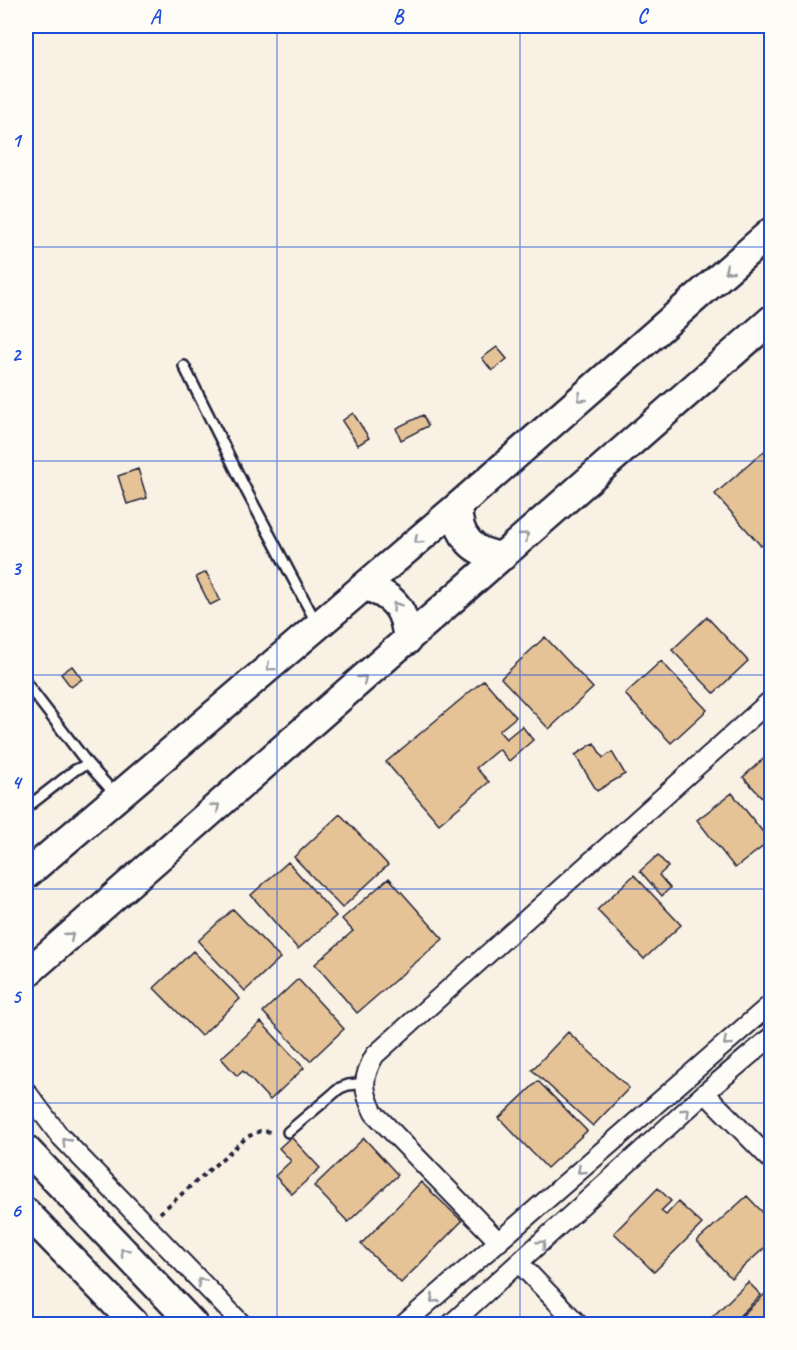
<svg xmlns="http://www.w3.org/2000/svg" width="797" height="1350" viewBox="0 0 797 1350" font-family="Caveat,sans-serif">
	<rect width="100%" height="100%" fill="#f8f1e4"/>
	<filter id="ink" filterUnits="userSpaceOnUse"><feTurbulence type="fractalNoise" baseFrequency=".0167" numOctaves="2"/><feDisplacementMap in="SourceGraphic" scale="12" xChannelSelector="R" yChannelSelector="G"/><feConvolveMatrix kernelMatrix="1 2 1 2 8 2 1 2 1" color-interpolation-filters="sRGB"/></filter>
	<g filter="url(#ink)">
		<path fill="#e5c397" stroke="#22223b" stroke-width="1.5" d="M497,347L507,359L492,371L482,358Z
			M353,413L369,438L358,445L342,421Z
			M423,415L428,426L401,440L396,428Z
			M769,447L772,450V537L761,546L715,494Z
			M138,469L147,498L127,504L118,476Z
			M206,572L220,600L210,605L196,577Z
			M707,617L748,661L714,693L672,650Z
			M545,637L593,688L549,729L501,678Z
			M661,661L707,710L671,743L625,694Z
			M72,666L82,679L71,687L61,674Z
			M484,680L516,717L499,731L506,739L522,726L533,740L509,761L499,749L476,768L489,782L439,824L386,762Z
			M594,743L603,758L612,752L625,774L597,791L575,755Z
			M772,751V808L743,777Z
			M732,793L770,841L735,868L697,820Z
			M340,814L388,865L342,908L294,857Z
			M658,855L668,867L659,875L670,888L662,896L640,871Z
			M288,862L336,916L298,949L251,895Z
			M634,875L681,925L644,959L597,910Z
			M389,878L443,939L357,1013L315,964L353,931L342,919Z
			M233,909L280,958L245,991L198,941Z
			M193,951L240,999L201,1036L154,988Z
			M298,979L344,1029L310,1061L263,1012Z
			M261,1022L304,1068L270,1100L243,1071L237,1076L221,1058Z
			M568,1032L629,1088L593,1126L532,1070Z
			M538,1081L587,1131L547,1168L499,1118Z
			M291,1137L320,1168L292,1194L275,1176L291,1161L279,1148Z
			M364,1138L398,1175L348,1222L314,1186Z
			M421,1182L462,1221L401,1283L361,1244Z
			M658,1188L671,1201L661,1211L666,1215L678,1202L702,1224L654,1272L614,1233Z
			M747,1196L772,1222V1241L731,1278L697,1241Z
			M748,1282L761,1295L731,1324H705Z
			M766,1293L772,1299V1324H733Z"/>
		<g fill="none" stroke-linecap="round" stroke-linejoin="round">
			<defs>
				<path id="lane" d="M184,366L247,492L317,624
					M26,683L88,764
					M26,808L75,770L88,764L115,794
					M288,1132L340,1088L348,1085L365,1083"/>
				<path id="street" d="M26,1091L59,1135L242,1324
					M705,1093L772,1161
					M499,1242L374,1113C362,1090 362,1077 375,1055L772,699
					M520,1264L578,1324
					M404,1324L772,1003
					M451,1324L705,1093L772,1036"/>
				<path id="secondary" d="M458,506C457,537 473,554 503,556
					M365,586C394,596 406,610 407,641
					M26,875L458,506L772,231
					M26,974L772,319
					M26,1149L193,1324
					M26,1212L135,1324"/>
			</defs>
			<use href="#lane" stroke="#22223b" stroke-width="14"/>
			<use href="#street" stroke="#22223b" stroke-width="22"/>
			<use href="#secondary" stroke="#22223b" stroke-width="32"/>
			<path stroke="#22223b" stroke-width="4" stroke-dasharray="4.5 4.5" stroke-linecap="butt" d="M160,1213L247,1137L260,1131L272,1132"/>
			<use href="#lane" stroke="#fdfcf7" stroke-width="9"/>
			<use href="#street" stroke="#fdfcf7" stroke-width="18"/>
			<use href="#secondary" stroke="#fdfcf7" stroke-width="27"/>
		</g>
		<defs><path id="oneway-chevron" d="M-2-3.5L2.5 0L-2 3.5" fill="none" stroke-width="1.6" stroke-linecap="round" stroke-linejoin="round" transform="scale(1.5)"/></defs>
		<g stroke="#9a9aa2">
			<use href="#oneway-chevron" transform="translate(728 270) rotate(139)"/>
			<use href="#oneway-chevron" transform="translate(581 398) rotate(139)"/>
			<use href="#oneway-chevron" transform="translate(525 536) rotate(-41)"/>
			<use href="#oneway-chevron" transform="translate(418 540) rotate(139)"/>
			<use href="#oneway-chevron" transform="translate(396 606) rotate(-127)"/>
			<use href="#oneway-chevron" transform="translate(270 667) rotate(140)"/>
			<use href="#oneway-chevron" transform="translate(363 679) rotate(-41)"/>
			<use href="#oneway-chevron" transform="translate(216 807) rotate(-41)"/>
			<use href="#oneway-chevron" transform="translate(70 936) rotate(-41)"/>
			<use href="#oneway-chevron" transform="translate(727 1042) rotate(139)"/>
			<use href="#oneway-chevron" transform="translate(686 1112) rotate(-43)"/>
			<use href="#oneway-chevron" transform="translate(66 1142) rotate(-134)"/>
			<use href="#oneway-chevron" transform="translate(581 1170) rotate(139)"/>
			<use href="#oneway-chevron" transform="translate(542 1244) rotate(-43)"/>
			<use href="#oneway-chevron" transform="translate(124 1252) rotate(-134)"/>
			<use href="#oneway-chevron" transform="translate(201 1282) rotate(-134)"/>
			<use href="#oneway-chevron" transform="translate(434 1299) rotate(139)"/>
		</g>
	</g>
	<path fill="none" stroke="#1d4ed8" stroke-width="1.5" stroke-opacity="0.55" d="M277,26V1324M520,26V1324M26,247H772M26,461H772M26,675H772M26,889H772M26,1103H772"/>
	<rect width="797" height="1350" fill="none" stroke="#fdfcf7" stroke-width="66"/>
	<rect x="33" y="33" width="731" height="1284" fill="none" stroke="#1d4ed8" stroke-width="2"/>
	<g font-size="20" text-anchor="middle" font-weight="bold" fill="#1d4ed8">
		<text x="155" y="23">A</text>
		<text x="398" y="23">B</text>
		<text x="642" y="23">C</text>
		<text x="16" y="147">1</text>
		<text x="16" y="361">2</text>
		<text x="16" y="575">3</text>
		<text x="16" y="789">4</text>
		<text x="16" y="1003">5</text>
		<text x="16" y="1217">6</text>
	</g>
</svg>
